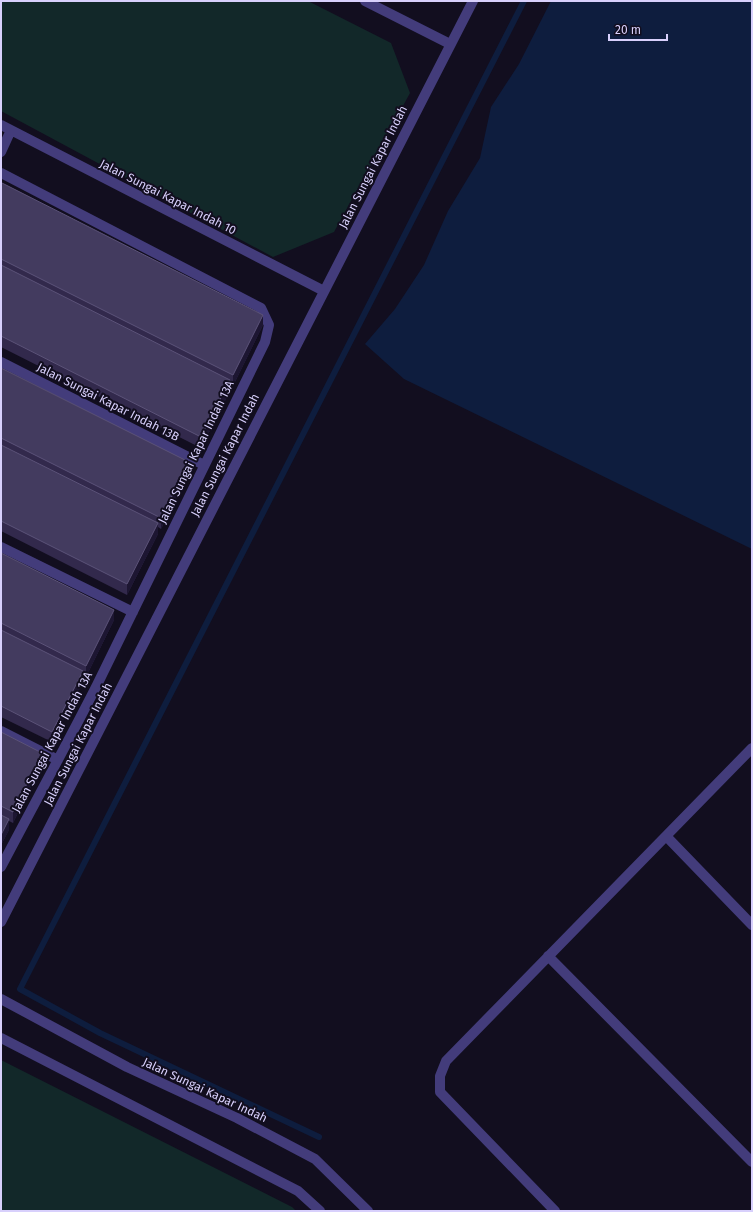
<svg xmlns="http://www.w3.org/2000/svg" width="753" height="1212" viewBox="0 0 753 1212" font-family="'Fira Sans',sans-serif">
	<rect width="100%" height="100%" fill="#120e1f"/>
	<path fill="#122829" d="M1,1H308L391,43L410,93L334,232L273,257L1,111Z
		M1,1060L292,1207L296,1211H1Z"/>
	<path fill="#0e1d3e" d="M551,1H752V549L404,379L365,344L395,309L424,265L448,211L480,158L491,107L519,64Z"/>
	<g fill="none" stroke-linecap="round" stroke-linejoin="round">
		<path stroke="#0e1d3e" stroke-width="6" d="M319,1137L100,1033L20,989L524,1"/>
		<path stroke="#433c7b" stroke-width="10" d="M365,1L450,44
			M1,125L324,291
			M1,152L11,130
			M1,173L261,308L269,325L265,342C208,456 154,571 97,685C66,746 33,806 1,867
			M1,362L204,465
			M1,547L133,612
			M1,731L58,760
			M666,836L752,925
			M1,922L473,1
			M548,956L752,1162
			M1,999L127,1067L237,1118L315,1159L368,1211
			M1,1038L298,1191L320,1211
			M555,1211L440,1092V1076L446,1061L752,748"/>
	</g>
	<path fill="#32294c" d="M1,184L263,325L233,386L230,384V391L201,448L1,347Z
		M1,368L189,473L161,529L158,527V534L127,595L1,531Z
		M1,553L114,620L86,677L83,675V682L52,742L1,717Z
		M1,732L42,764L13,823L9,821V830L1,845Z"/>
	<path fill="#1d1632" d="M263,315V325L233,386V375Z
		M230,380V391L201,448V437Z
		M189,462V473L161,529V518Z
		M158,523V534L127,595V584Z
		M114,610V620L86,677V666Z
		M83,671V682L52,742V732Z
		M42,753V764L13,823V812Z
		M9,819V830L1,845V835Z"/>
	<path fill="#433b5f" stroke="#5b5278" d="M2,183L263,315L233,375L1,259V184Z
		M1,265L230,380L201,437L1,336Z
		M1,368L189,462L161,518L1,438Z
		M1,445L158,523L127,584L1,521Z
		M1,553L114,610L86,666L1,623Z
		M1,630L83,671L52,732L1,706Z
		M1,732L42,753L13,812L1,806Z
		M1,815L9,819L1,835Z"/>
	<g text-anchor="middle" stroke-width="4" stroke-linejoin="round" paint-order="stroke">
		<g font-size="12" fill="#d8d0fc" stroke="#120e1f">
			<text transform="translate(373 167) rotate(-63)" y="4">Jalan Sungai Kapar Indah</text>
			<text transform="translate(168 197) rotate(27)" y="4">Jalan Sungai Kapar Indah 10</text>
			<text transform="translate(108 402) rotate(27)" y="4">Jalan Sungai Kapar Indah 13B</text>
			<text transform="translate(196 452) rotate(-64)" y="4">Jalan Sungai Kapar Indah 13A</text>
			<text transform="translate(225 455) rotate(-63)" y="4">Jalan Sungai Kapar Indah</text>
			<text transform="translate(52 742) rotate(-62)" y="4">Jalan Sungai Kapar Indah 13A</text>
			<text transform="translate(78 744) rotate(-63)" y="4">Jalan Sungai Kapar Indah</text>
			<text transform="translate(205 1090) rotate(25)" y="4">Jalan Sungai Kapar Indah</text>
		</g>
	</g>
	<rect width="753" height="1212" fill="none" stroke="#d8d0fc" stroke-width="4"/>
	<path d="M609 34v6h58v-6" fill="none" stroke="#d8d0fc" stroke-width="2"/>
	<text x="615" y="34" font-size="12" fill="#d8d0fc" stroke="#120e1f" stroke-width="3" paint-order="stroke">20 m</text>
</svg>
